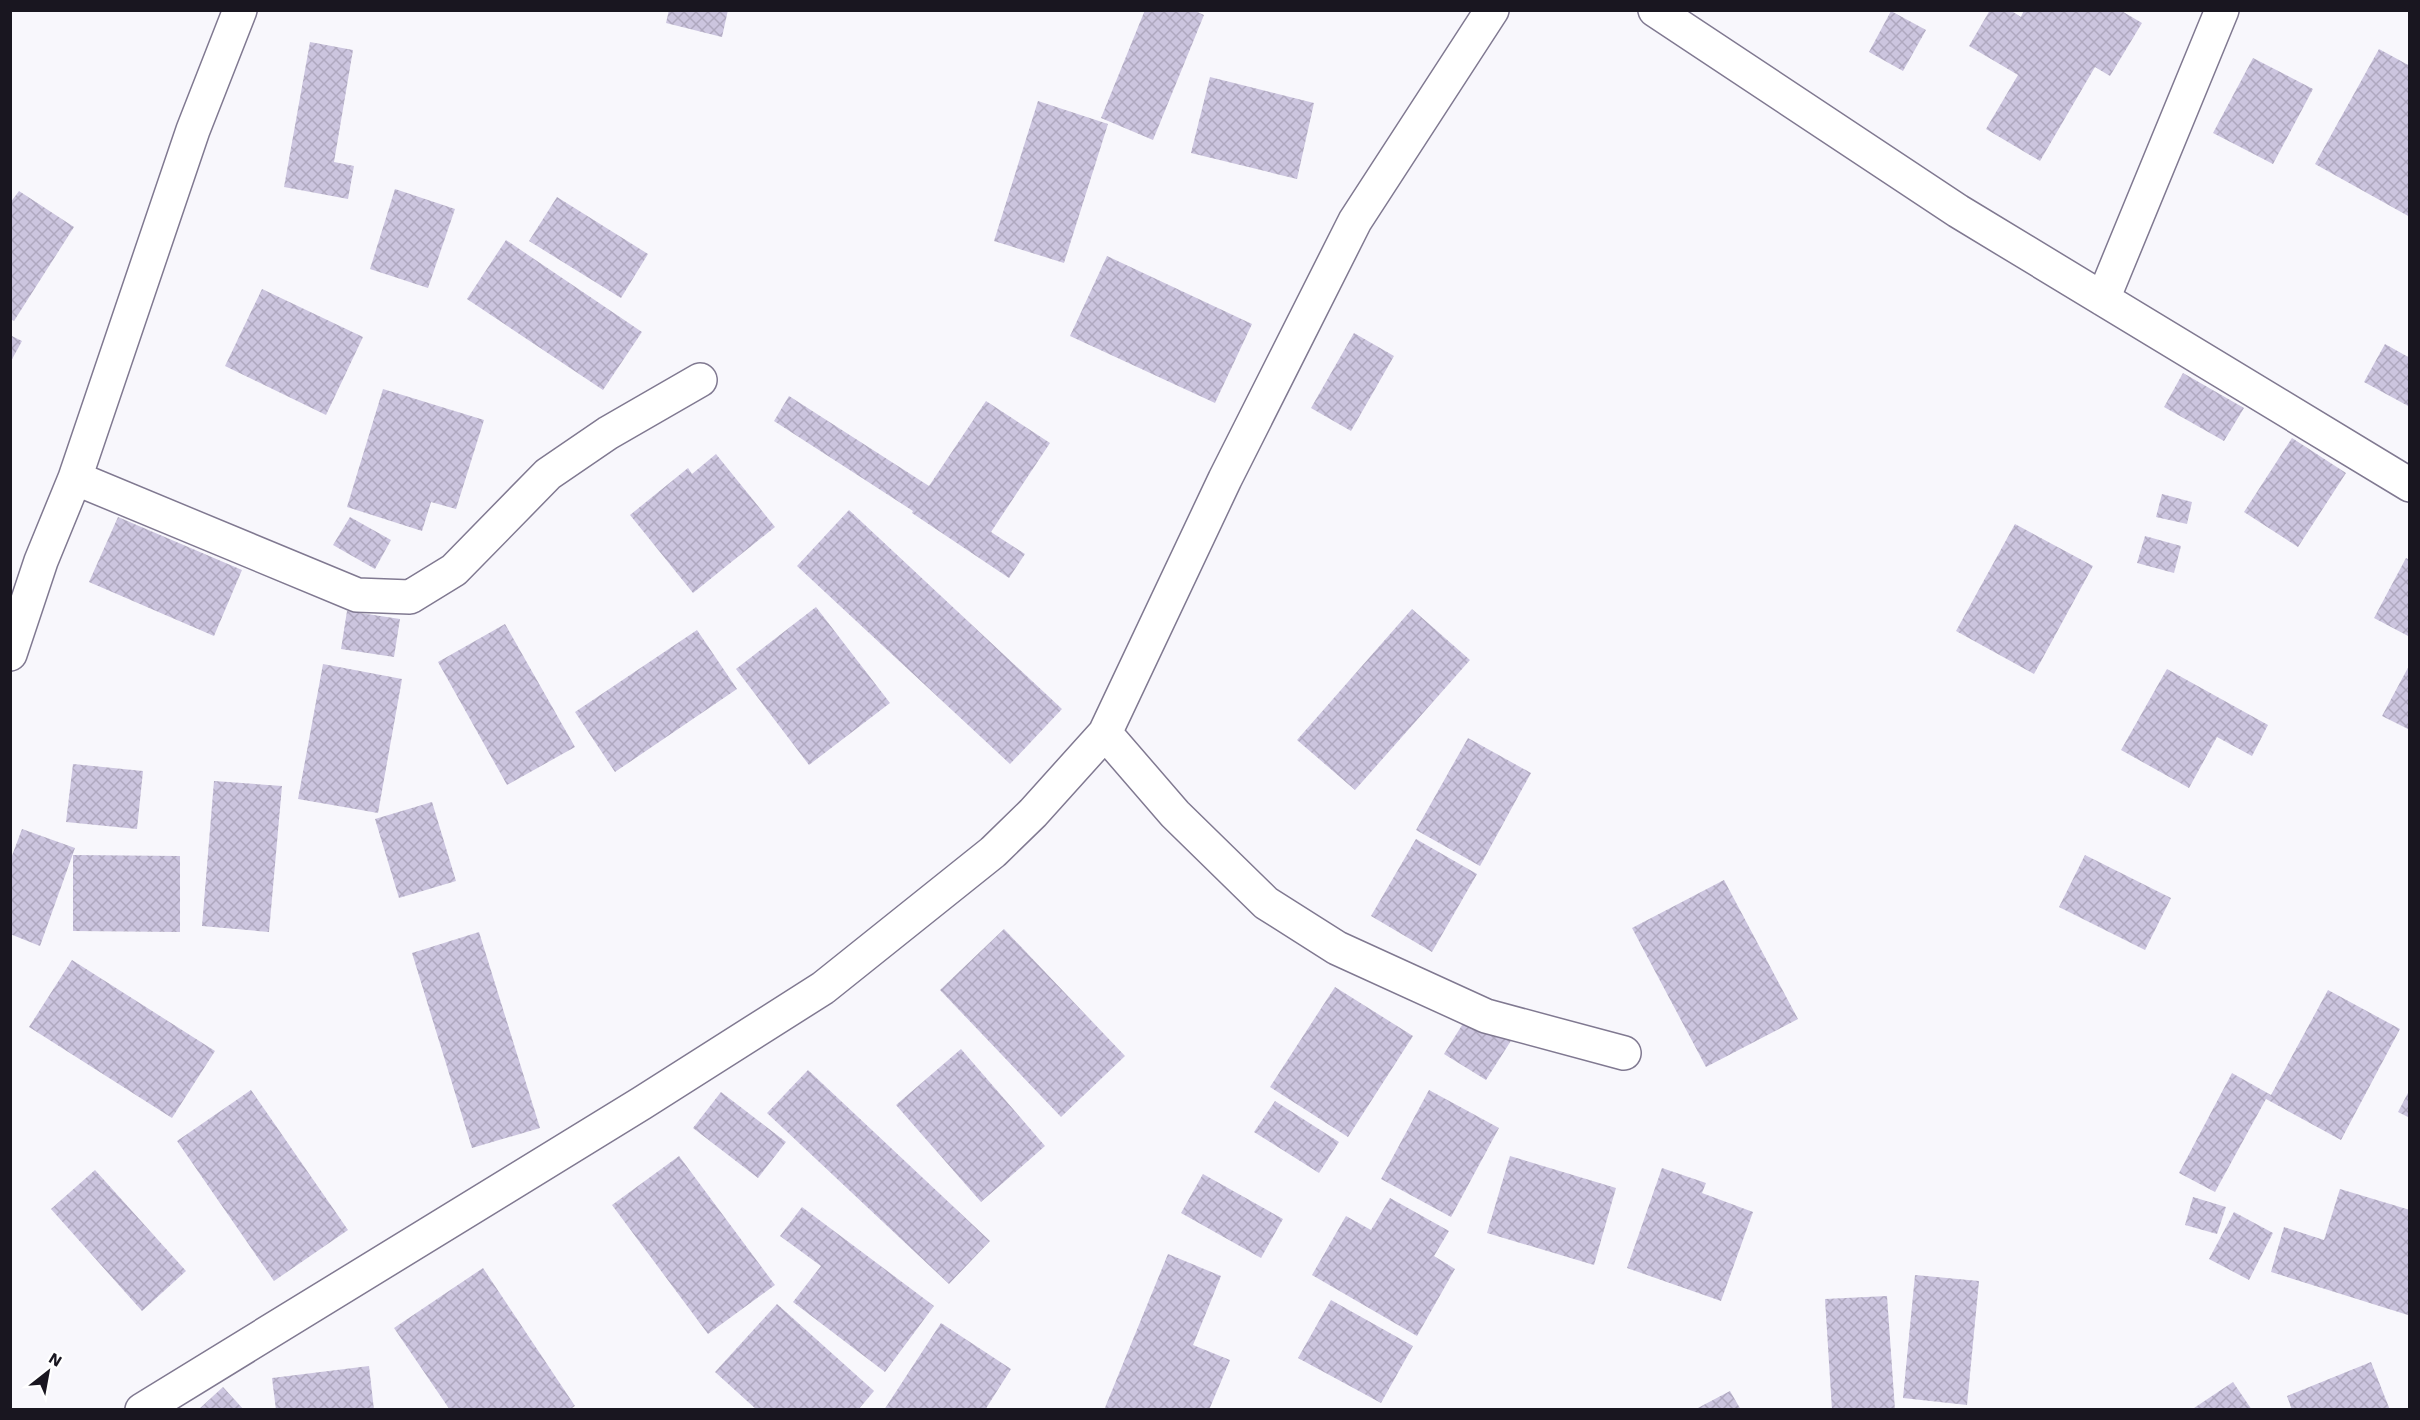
<svg xmlns="http://www.w3.org/2000/svg" width="2420" height="1420" viewBox="0 0 2420 1420" font-family="'Work Sans',sans-serif">
	<defs>
		<pattern id="building-cross-hatch" width="8" height="8" patternUnits="userSpaceOnUse" patternTransform="scale(1.5)"><rect width="8" height="8" fill="#ccc5df"/><path d="M0 0l8 8M0 8l8-8" fill="none" stroke="#afa8bf"/></pattern>
	</defs>
	<rect width="100%" height="100%" fill="#f8f7fc"/>
	<path fill="url(#building-cross-hatch)" d="M669,10H728L722,37L666,23Z
		M1145,10H1193L1204,15L1153,140L1101,118Z
		M1990,10H2010L2021,17L2024,10H2120L2142,23L2110,76L2095,67L2040,161L1986,129L2018,75L1969,46Z
		M1891,11L1926,30L1903,71L1869,52Z
		M310,42L353,50L334,162L354,166L348,199L284,187Z
		M2379,49L2410,66V217L2315,164Z
		M2253,58L2313,89L2273,164L2213,133Z
		M1210,77L1314,103L1297,179L1191,153Z
		M1038,101L1108,124L1064,263L994,241Z
		M395,189L455,209L428,288L370,269Z
		M19,191L74,227L14,321L10,319V203Z
		M557,197L648,254L621,298L529,241Z
		M506,240L642,332L603,390L467,299Z
		M1107,256L1252,324L1215,403L1070,336Z
		M262,289L363,337L326,415L225,366Z
		M1354,333L1394,356L1351,431L1311,408Z
		M10,335L22,341L10,363Z
		M2385,344L2410,358V407L2364,382Z
		M2183,373L2244,408L2224,441L2164,407Z
		M383,389L484,420L456,509L431,502L422,531L347,507Z
		M789,396L929,486L986,401L1050,443L991,532L1025,554L1009,578L912,513L913,511L774,421Z
		M2292,438L2346,473L2298,547L2244,512Z
		M716,454L775,527L693,593L630,515L688,468L692,474Z
		M2162,494L2192,502L2187,524L2156,517Z
		M849,510L1062,709L1010,764L797,566Z
		M118,517L242,570L214,636L89,582Z
		M350,517L391,540L375,569L333,545Z
		M2015,524L2093,566L2034,674L1956,631Z
		M2145,536L2181,546L2174,573L2137,563Z
		M2406,558L2410,560V637L2374,618Z
		M816,607L890,703L809,765L736,669Z
		M1412,609L1470,660L1355,790L1297,740Z
		M347,611L400,619L394,657L341,649Z
		M505,624L575,747L507,785L438,662Z
		M697,630L737,689L615,772L575,712Z
		M323,664L402,679L378,813L298,799Z
		M2410,664V730L2382,716Z
		M2167,669L2268,725L2252,756L2217,737L2189,788L2121,750Z
		M1468,738L1531,773L1480,866L1416,830Z
		M73,764L143,771L137,829L66,822Z
		M214,781L282,786L269,932L202,926Z
		M432,802L456,881L399,898L375,819Z
		M22,829L75,848L40,946L10,934V861Z
		M1416,839L1477,874L1432,952L1371,916Z
		M73,855L180,856V932L73,931Z
		M2085,855L2171,898L2145,950L2059,907Z
		M1724,880L1798,1019L1706,1067L1632,928Z
		M1004,929L1125,1056L1061,1117L940,990Z
		M479,932L540,1128L472,1148L412,953Z
		M72,960L215,1051L172,1118L29,1027Z
		M1335,987L1413,1036L1348,1137L1270,1087Z
		M2328,990L2400,1029L2341,1140L2266,1099L2215,1192L2179,1173L2232,1073L2271,1095Z
		M1479,998L1521,1025L1486,1080L1444,1054Z
		M961,1049L1045,1146L981,1202L896,1105Z
		M808,1070L990,1241L949,1284L767,1113Z
		M2410,1089V1118L2398,1112Z
		M251,1090L348,1230L274,1281L177,1141Z
		M1429,1090L1499,1128L1451,1217L1381,1179Z
		M721,1092L786,1142L758,1178L693,1128Z
		M1275,1101L1339,1142L1319,1173L1254,1132Z
		M679,1156L775,1285L708,1334L612,1205Z
		M1510,1156L1616,1188L1594,1265L1487,1233Z
		M1662,1168L1706,1183L1702,1193L1753,1212L1721,1301L1627,1268Z
		M95,1170L186,1271L142,1311L51,1209Z
		M1203,1174L1283,1219L1261,1258L1181,1213Z
		M2340,1189L2410,1210L2408,1315L2271,1272L2284,1227L2324,1240Z
		M2193,1197L2226,1207L2217,1234L2185,1225Z
		M1390,1198L1449,1231L1434,1256L1455,1269L1417,1336L1312,1275L1346,1216L1371,1230Z
		M802,1207L934,1306L885,1372L793,1302L821,1266L780,1236Z
		M2234,1212L2273,1233L2249,1280L2209,1259Z
		M1168,1254L1221,1276L1193,1345L1230,1360L1209,1410H1104Z
		M483,1268L575,1406L569,1410H450L394,1328Z
		M1915,1275L1979,1281L1967,1405L1903,1398Z
		M1887,1296L1895,1410H1832L1825,1299Z
		M1331,1300L1413,1346L1381,1403L1298,1358Z
		M777,1304L874,1391L858,1410H757L715,1372Z
		M941,1323L1011,1369L985,1410H884Z
		M2371,1362L2390,1410H2292L2287,1396Z
		M369,1366L374,1410H276L272,1378Z
		M2233,1382L2252,1410H2191Z
		M223,1387L244,1410H198Z
		M1730,1391L1741,1410H1694Z"/>
	<g fill="none" stroke-linecap="round" stroke-linejoin="round">
		<defs>
			<path id="minor" d="M1655,10L1958,211L2410,485
				M2103,299L2222,10
				M75,478L357,595L410,597L454,570L548,474L608,433L700,380
				M10,654L41,561L75,478L193,130L240,10
				M1105,733L1175,814L1266,903L1337,948L1486,1016L1624,1053
				M142,1410L642,1103L823,988L993,852L1033,813L1105,733L1225,479L1355,221L1492,10"/>
		</defs>
		<use href="#minor" stroke="#807991" stroke-width="36"/>
		<use href="#minor" stroke="#fff" stroke-width="33"/>
	</g>
	<rect width="2420" height="1420" fill="none" stroke="#191620" stroke-width="24"/>
	<g transform="translate(48 1372) rotate(31)" stroke="#ffffff" stroke-width="4.5" paint-order="stroke">
	<path d="M0-4.5L10 22L0 15L-10 22Z" fill="#191620"/>
	<text y="-9" font-size="16" font-weight="bold" text-anchor="middle" fill="#191620">N</text>
	</g>
</svg>
